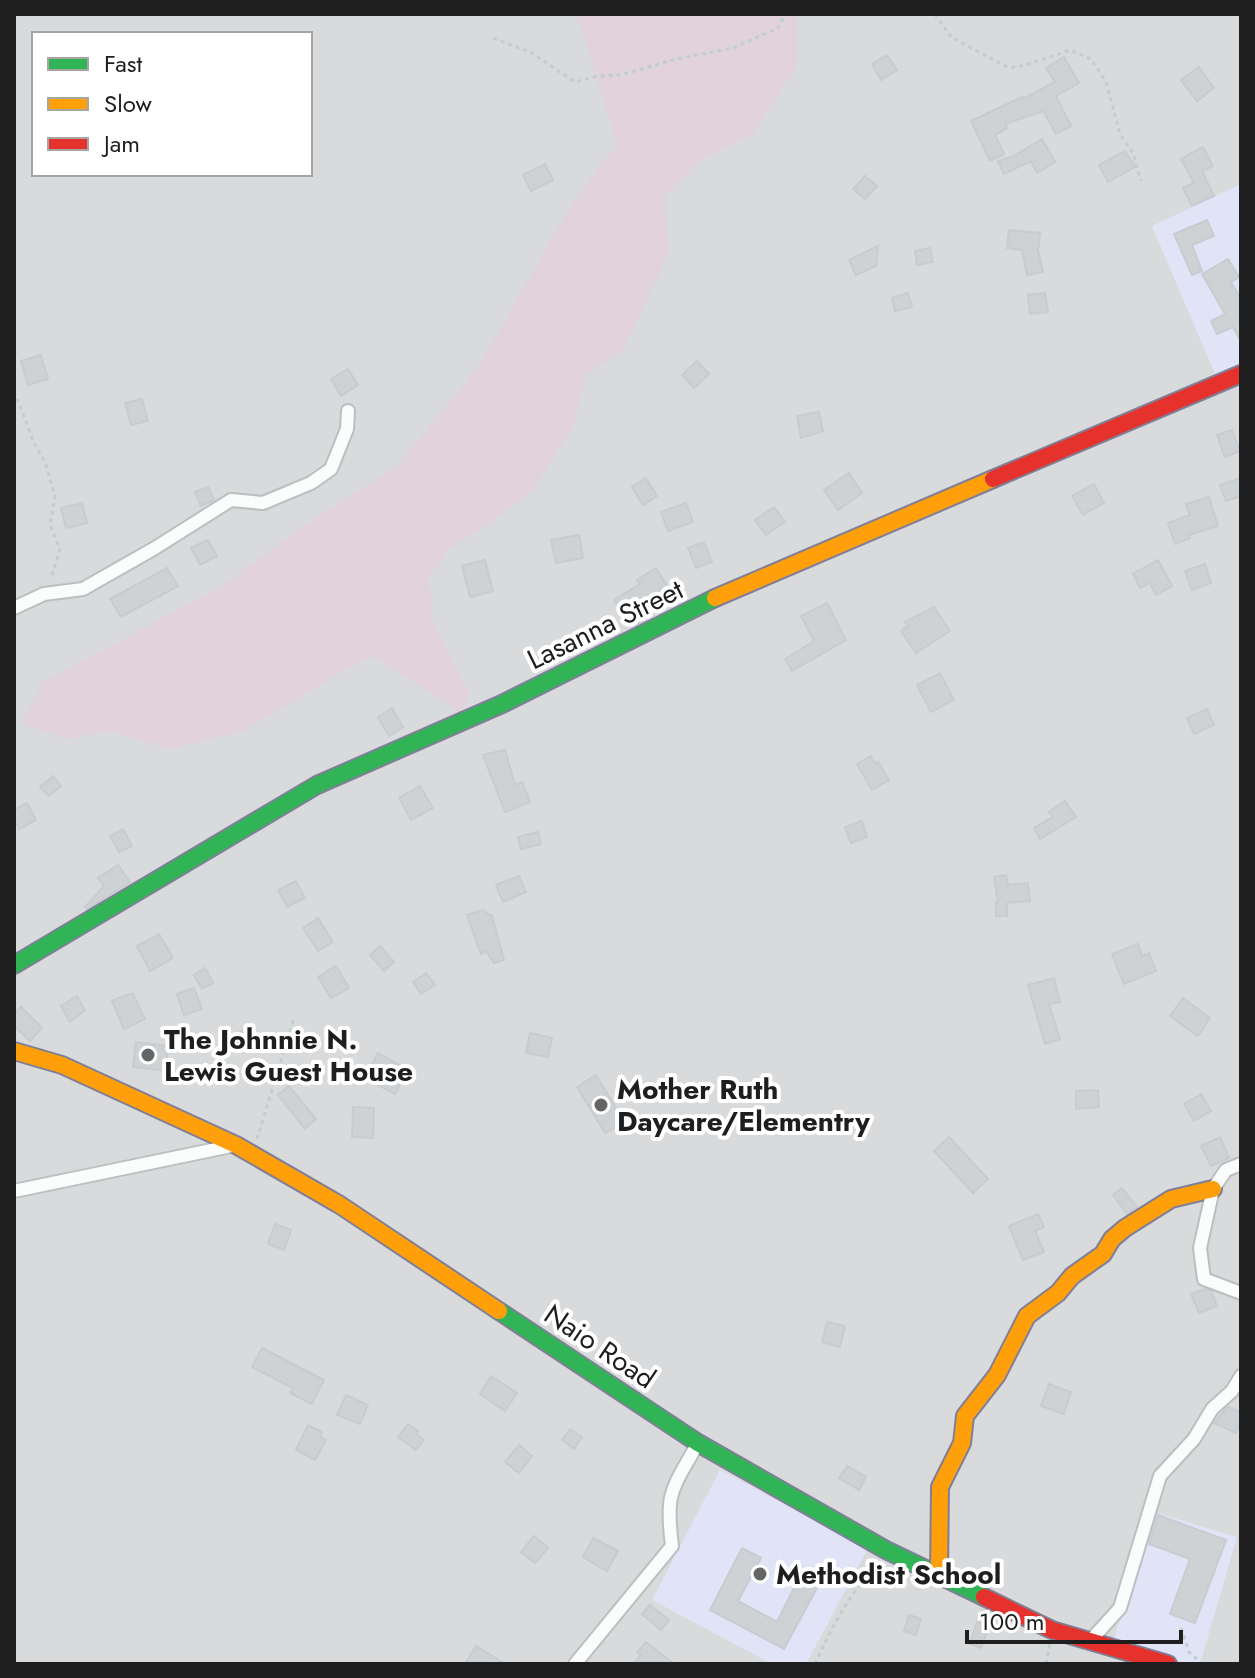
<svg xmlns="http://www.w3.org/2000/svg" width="1255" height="1678" viewBox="0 0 1255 1678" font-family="Jost,sans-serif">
	<rect width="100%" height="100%" fill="#e6e9ed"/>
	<path fill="#d8dadc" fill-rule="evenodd" d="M14,14H1241V1664H14ZM34,34H310V174H34Z"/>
	<path fill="#e1e3f7" d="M1241,184V372L1218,381L1152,226Z
		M720,1470L868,1548L806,1664H772L652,1600Z
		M1151,1511L1237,1537L1200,1664H1174L1112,1646Z"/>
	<path fill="#e2d2dc" d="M574,14H798V63L752,135L701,160L665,196L668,254L623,350L585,376L574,425L532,491L489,523L450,548L429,576L433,621L470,694L460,712L374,657L352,666L244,731L170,749L109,731L67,739L22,724L43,682L217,589L298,530L396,467L479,366L571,205L617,145L581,26Z"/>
	<path fill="#cfd2d5" stroke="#c7ccd0" stroke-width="2" d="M887,55L897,70L881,80L872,64Z
		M1064,57L1079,83L1056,96L1071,126L1056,134L1043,111L1005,124L1007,128L995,135L1004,154L990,161L971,121L1022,97L1023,99L1055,82L1046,68Z
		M1199,67L1214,88L1197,101L1181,80Z
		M1042,139L1055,162L1037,173L1031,161L1004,174L998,161L1014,156Z
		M1203,147L1213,166L1202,171L1214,196L1192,206L1183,188L1194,183L1181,159Z
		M1125,151L1135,167L1108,182L1099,165Z
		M545,164L553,180L531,191L523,175Z
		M865,176L877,186L865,199L853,189Z
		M1207,220L1214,236L1192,245L1202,271L1192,275L1174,234Z
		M1009,230L1040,233L1038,250L1043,272L1027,275L1022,250L1007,248Z
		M878,246L876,266L856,275L849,260Z
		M930,248L933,262L917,265L915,251Z
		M1228,259L1239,277L1231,282L1241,299V341L1233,327L1217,334L1211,321L1225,314L1202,274Z
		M908,293L912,307L895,311L892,298Z
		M1045,293L1048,312L1030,314L1028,295Z
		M41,355L48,379L28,385L21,361Z
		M697,361L709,374L694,388L682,375Z
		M348,369L358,385L341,396L331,379Z
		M142,399L148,421L131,425L125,403Z
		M819,412L823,431L801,438L797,416Z
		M1232,430L1240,451L1225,457L1217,435Z
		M849,473L862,493L838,510L824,490Z
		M646,478L657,496L643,505L632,487Z
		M1241,478V496L1226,501L1220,485Z
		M1094,484L1104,503L1083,515L1072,496Z
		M208,487L214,500L201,506L195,492Z
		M1209,497L1218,526L1189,535L1190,538L1175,544L1168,523L1190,515L1186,504Z
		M82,503L87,523L66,528L61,508Z
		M686,503L693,522L668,531L661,512Z
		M774,507L785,522L766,535L755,520Z
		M579,535L583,558L556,563L551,540Z
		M208,540L217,556L200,565L191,548Z
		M704,542L712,562L696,568L688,548Z
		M485,560L493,591L470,597L462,566Z
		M1158,560L1172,586L1156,595L1150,583L1140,588L1133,574Z
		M1205,564L1211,583L1192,590L1185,571Z
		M167,568L178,586L121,617L110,599Z
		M656,568L667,586L635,605L646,620L635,625L625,611L622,613L614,600L640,584L637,580Z
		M827,603L846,640L792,671L785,659L814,641L801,616Z
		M934,607L950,631L916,653L901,631L908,626L905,622Z
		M940,673L954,700L931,712L917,685Z
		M392,708L403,727L389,736L378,717Z
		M1207,709L1214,725L1194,734L1187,718Z
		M505,750L515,785L522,782L530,802L505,812L483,755Z
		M871,756L875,764L878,762L889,780L872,790L857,764Z
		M53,776L61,786L49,796L40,787Z
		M420,786L433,808L411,820L399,798Z
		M1065,801L1076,817L1040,839L1034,828L1053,817L1049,812Z
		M27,803L36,820L19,829L14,818V810Z
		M862,821L867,837L851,843L845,827Z
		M123,829L132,846L119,852L110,836Z
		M538,832L541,844L521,849L518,837Z
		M118,865L130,882L87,909L85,907L104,886L98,878Z
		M1006,875L1008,885L1028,883L1030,901L1007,903V916H996V902H998L994,877Z
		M519,876L526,892L503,902L496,885Z
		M296,881L305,898L287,907L278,890Z
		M482,910L492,916L504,960L494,963L486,951L481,954L467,915Z
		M318,918L333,942L318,951L303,928Z
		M159,934L173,958L150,971L137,946Z
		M1138,944L1142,956L1149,953L1156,971L1124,984L1112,954Z
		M380,946L394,962L384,971L370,955Z
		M336,966L349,988L331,998L318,977Z
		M205,968L213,983L202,989L194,975Z
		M426,973L435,985L421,994L413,982Z
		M1054,978L1060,1002L1049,1004L1060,1039L1045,1044L1028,985Z
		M194,988L202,1009L184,1015L177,994Z
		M129,994H133L145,1019L124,1029L112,1001Z
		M77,996L85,1010L70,1022L61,1006Z
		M1183,998L1210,1018L1198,1036L1170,1016Z
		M21,1007L42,1028L30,1041L14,1026V1014Z
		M245,1030L251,1046L235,1052L229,1036Z
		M530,1033L552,1038L548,1057L526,1053Z
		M136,1042L168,1046L166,1071L133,1067Z
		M378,1053L408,1070L395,1094L365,1078Z
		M596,1075L624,1122L605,1133L577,1087Z
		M289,1086L316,1119L305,1129L278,1095Z
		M1098,1090L1099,1107L1076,1109V1091Z
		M1201,1094L1211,1111L1194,1121L1184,1104Z
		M353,1107L374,1108L373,1138L352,1137Z
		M949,1137L988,1179L973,1193L934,1151Z
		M1220,1137L1229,1158L1211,1166L1201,1146Z
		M1122,1188L1137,1207L1127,1214L1113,1195Z
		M1038,1214L1044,1227L1035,1231L1044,1252L1023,1260L1009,1226Z
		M275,1224L291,1230L284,1250L268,1244Z
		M1205,1289L1211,1291L1217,1306L1199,1313L1191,1294Z
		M827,1322L845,1326L840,1347L822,1342Z
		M262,1348L324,1380L312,1404L290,1393L293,1388L252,1367Z
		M491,1376L517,1393L505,1411L480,1394Z
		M1049,1384L1071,1392L1064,1414L1041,1406Z
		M346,1395L368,1405L360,1424L337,1415Z
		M1228,1407L1241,1412V1421L1236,1433L1214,1423Z
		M408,1424L418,1431L416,1434L424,1440L416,1450L398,1437Z
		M308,1425L322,1432L320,1437L326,1440L315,1460L296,1450Z
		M570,1429L582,1437L574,1449L562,1440Z
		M519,1445L532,1456L519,1473L505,1462Z
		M847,1466L866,1477L859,1490L839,1478Z
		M1158,1515L1226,1540L1195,1623L1170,1614L1190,1559L1149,1544Z
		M534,1536L548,1548L535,1563L521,1552Z
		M593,1538L618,1551L607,1571L583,1557Z
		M742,1548L761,1558L738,1601L777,1622L799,1578L817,1588L784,1649L710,1610Z
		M650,1605L669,1620L661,1630L642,1614Z
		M909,1615L921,1619L916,1635L904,1631Z
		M977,1622L989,1626L981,1648L970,1644Z
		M646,1642L674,1664H633L641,1655L637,1652Z
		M476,1646L505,1664H465Z"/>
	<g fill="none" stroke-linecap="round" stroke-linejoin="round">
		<defs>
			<path id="street" d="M14,608L44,594L83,589L155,548L231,500L263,503L311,483L331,469L347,429L348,411
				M1241,1164L1226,1170L1213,1189L1200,1248L1204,1279L1241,1293
				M14,1191L236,1145
				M1090,1641L1120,1608L1160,1476L1194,1439L1212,1409L1232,1391L1241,1376
				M575,1664L672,1546C665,1491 672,1490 698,1443"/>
			<path id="fast" d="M14,965L317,785L502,704L715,598
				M499,1311L698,1443L886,1550L984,1597"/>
			<path id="slow" d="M715,598L993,479
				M14,1051L62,1065L236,1145L340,1205L499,1311
				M939,1575L940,1487L962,1443L965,1416L997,1375L1027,1316L1058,1293L1072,1276L1103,1254L1112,1239L1125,1228L1171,1199L1213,1189"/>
			<path id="jam" d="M993,479L1241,374
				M984,1597L1052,1630L1168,1664"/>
		</defs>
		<use href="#street" stroke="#bdbec0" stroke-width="16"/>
		<use href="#fast" stroke="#7f7f98" stroke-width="20"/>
		<use href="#slow" stroke="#7f7f98" stroke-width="20"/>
		<use href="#jam" stroke="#7f7f98" stroke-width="20"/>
		<path stroke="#bfced0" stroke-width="3" stroke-dasharray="4 4" stroke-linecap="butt" d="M935,14L951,37L1009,68L1026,65L1070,50L1091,59L1106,82L1120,134L1133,153L1141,181
			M493,38L532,53L575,82L598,76L621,75L676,59L733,48L778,28L785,14
			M14,391L35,445L45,462L55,496L50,525L60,549L51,579
			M257,1139L294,1018
			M1181,1628L1189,1652L1202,1664
			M815,1664C831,1628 851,1591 879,1563
			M1046,1664L1050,1644"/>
		<use href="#street" stroke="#fbfcfc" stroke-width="12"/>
		<use href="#fast" stroke="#30b455" stroke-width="16"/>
		<use href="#slow" stroke="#ff9f0a" stroke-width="16"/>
		<use href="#jam" stroke="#e5322d" stroke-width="16"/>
	</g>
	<g fill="#646566" stroke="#fff" stroke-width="3">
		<circle cx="148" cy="1055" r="8"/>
		<circle cx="601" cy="1105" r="8"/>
		<circle cx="760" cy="1574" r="8"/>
	</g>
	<g text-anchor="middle" stroke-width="8" stroke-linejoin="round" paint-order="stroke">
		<g font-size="28" fill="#1e1e1e" stroke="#fff">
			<text transform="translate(605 624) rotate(-26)" y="10">Lasanna Street</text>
			<text transform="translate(600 1346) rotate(34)" y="10">Naio Road</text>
		</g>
		<g font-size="28" font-weight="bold" fill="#1e1e1e" stroke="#fff" text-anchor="start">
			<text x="164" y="1049">The Johnnie N.<tspan x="164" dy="32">Lewis Guest House</tspan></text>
			<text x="617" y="1099">Mother Ruth<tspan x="617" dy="32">Daycare/Elementry</tspan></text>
			<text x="776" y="1584">Methodist School</text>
		</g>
	</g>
	<rect width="1255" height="1678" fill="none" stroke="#1e1e1e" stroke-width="32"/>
	<rect x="32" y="32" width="280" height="144" fill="#ffffff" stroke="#a5a5a5" stroke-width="2"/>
	<rect x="48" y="58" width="40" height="12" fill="#30b455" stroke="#a5a5a5" stroke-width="2"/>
	<text x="104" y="72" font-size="24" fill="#1e1e1e">Fast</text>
	<rect x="48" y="98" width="40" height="12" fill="#ff9f0a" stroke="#a5a5a5" stroke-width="2"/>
	<text x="104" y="112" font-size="24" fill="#1e1e1e">Slow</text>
	<rect x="48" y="138" width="40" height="12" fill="#e5322d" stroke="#a5a5a5" stroke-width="2"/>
	<text x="104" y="152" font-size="24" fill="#1e1e1e">Jam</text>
	<path d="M967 1630v12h214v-12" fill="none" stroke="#1e1e1e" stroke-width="4"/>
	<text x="979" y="1630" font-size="24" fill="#1e1e1e" stroke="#ffffff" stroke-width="6" paint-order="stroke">100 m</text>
</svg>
